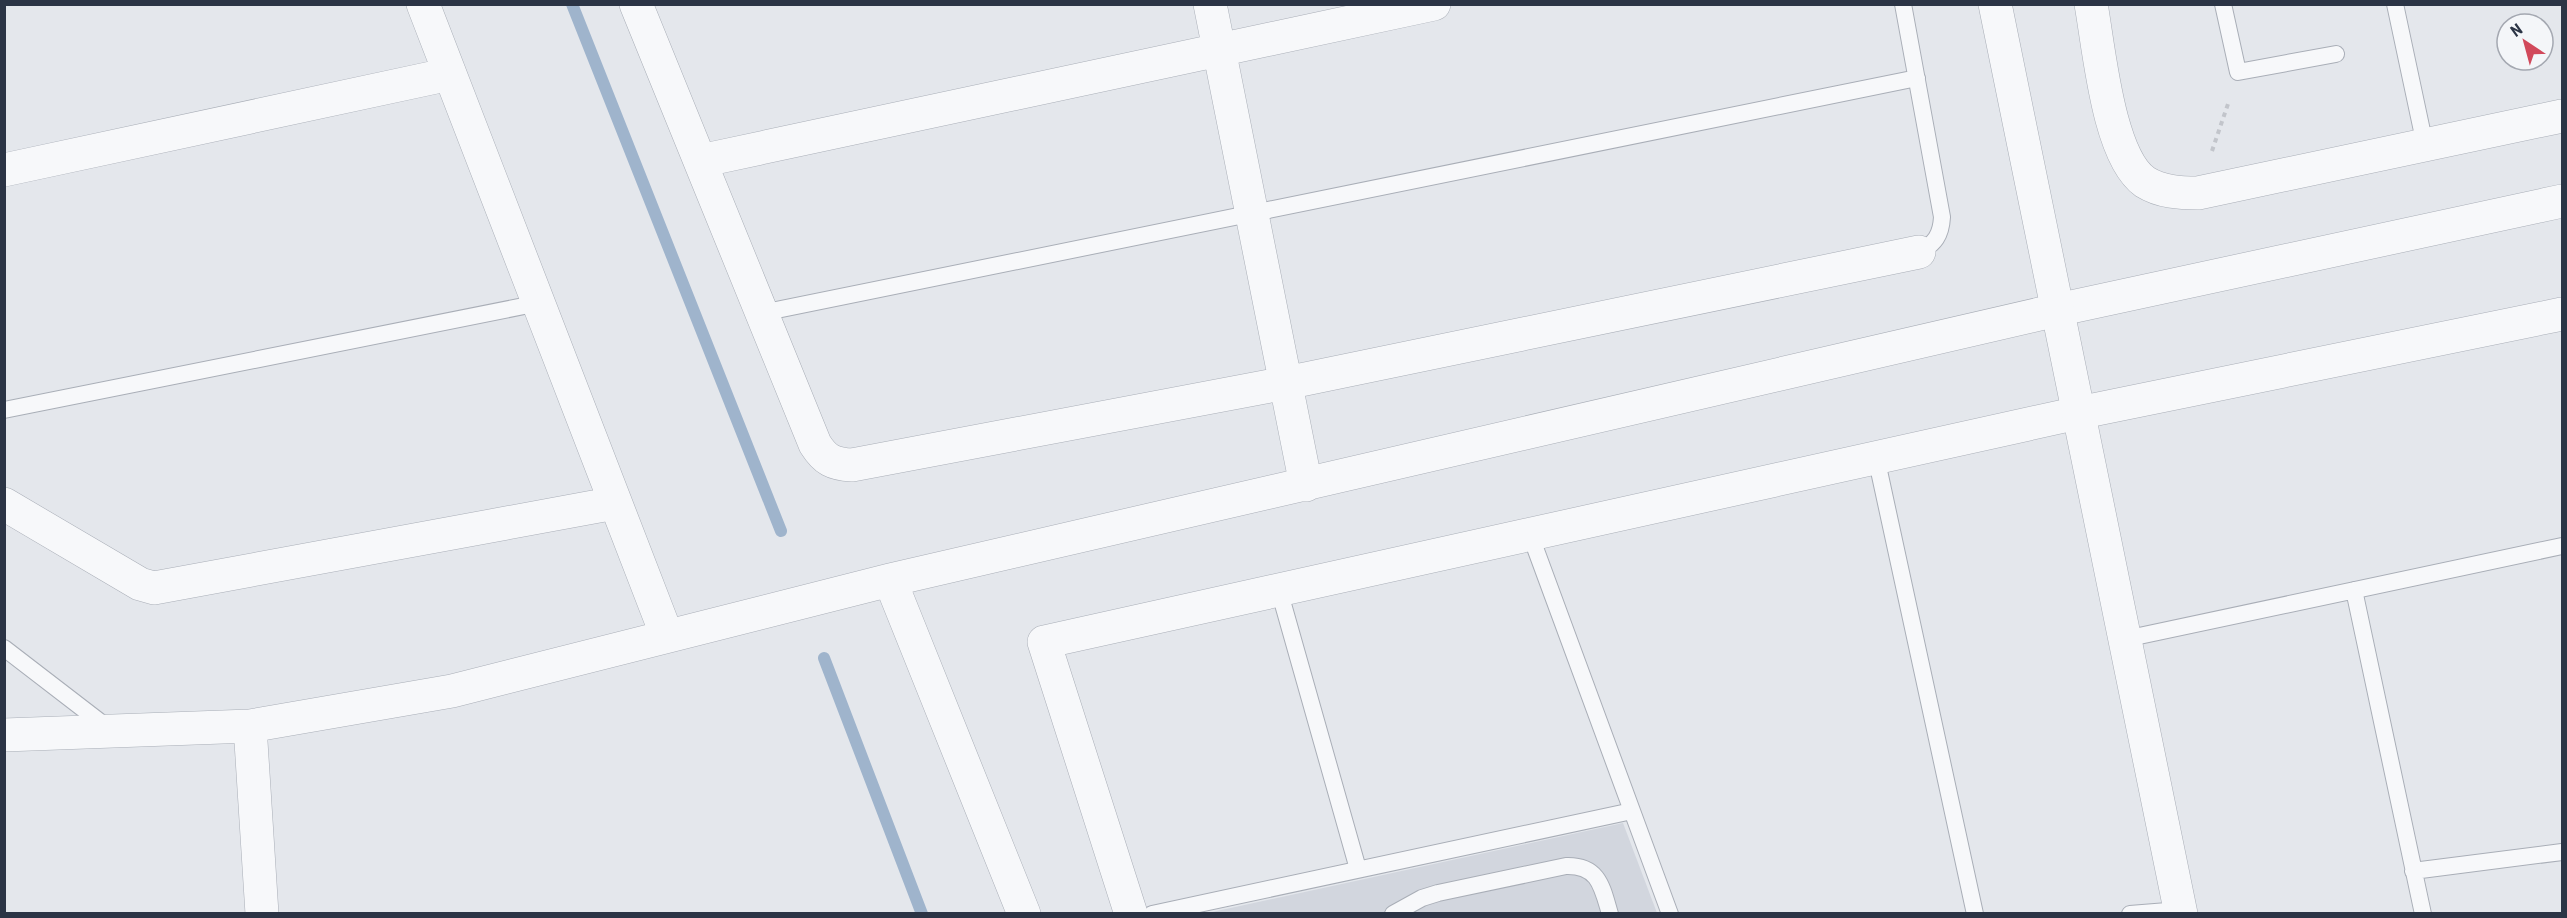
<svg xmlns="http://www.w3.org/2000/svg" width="2567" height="918" viewBox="0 0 2567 918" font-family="'Roboto Condensed',sans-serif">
	<rect width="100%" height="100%" fill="#e4e7ec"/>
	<path fill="#d2d6de" d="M1623,823L1657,913L1203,914Z"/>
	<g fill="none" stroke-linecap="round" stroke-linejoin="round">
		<path stroke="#9fb4cc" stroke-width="12" d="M572,4L781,531
			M824,658L922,914"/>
		<defs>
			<path id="service" d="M1903,4L1942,217C1941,235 1935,244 1919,252
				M2223,4L2238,72L2336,54
				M2395,4L2425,145
				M762,313L1917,78
				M4,410L539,303
				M1876,457L1975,914
				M1530,534L1670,914
				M1279,590L1358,869
				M2354,590L2423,914
				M2125,639L2562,546
				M4,648L108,728
				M2413,871L2562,852
				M1152,914L1632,811
				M1393,914L1422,898L1438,893L1566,866C1599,865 1602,887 1610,914
				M2130,914L2180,910"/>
			<path id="minor" d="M423,4L667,636
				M636,4L815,444C825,460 833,464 852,465L1286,383L1919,252
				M1210,4L1306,485
				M2091,4C2099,48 2108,156 2145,182C2161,192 2180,193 2198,193L2562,116
				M700,161L1434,4
				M4,170L450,74
				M4,504L140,584L154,588L615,503
				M890,580L1024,914
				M250,726L262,914
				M4,735L250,726L452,691L890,580L2057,310L2562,201
				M1131,914L1044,642L2078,413L2562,314"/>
			<path id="tertiary" d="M1995,4L2181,914"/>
		</defs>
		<use href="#service" stroke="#a9aeb7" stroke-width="18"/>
		<use href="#minor" stroke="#a9aeb7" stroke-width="34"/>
		<use href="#tertiary" stroke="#a9aeb7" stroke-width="34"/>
		<path stroke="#c2c5cb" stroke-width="4" stroke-dasharray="4.5 4.5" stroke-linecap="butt" d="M2212,151L2229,101"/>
		<use href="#service" stroke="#f7f8fa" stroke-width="16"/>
		<use href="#minor" stroke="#f7f8fa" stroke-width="33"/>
		<use href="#tertiary" stroke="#f7f8fa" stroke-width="33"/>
	</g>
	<rect width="2567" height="918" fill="none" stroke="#2b3445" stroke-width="12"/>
	<g transform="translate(2525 42) rotate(324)"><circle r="28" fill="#f4f6f9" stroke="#a4a8b1" stroke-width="1.5"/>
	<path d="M0-4.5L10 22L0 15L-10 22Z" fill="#d1495b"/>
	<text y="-9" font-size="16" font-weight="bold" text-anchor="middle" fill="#2b3445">N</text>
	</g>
</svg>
